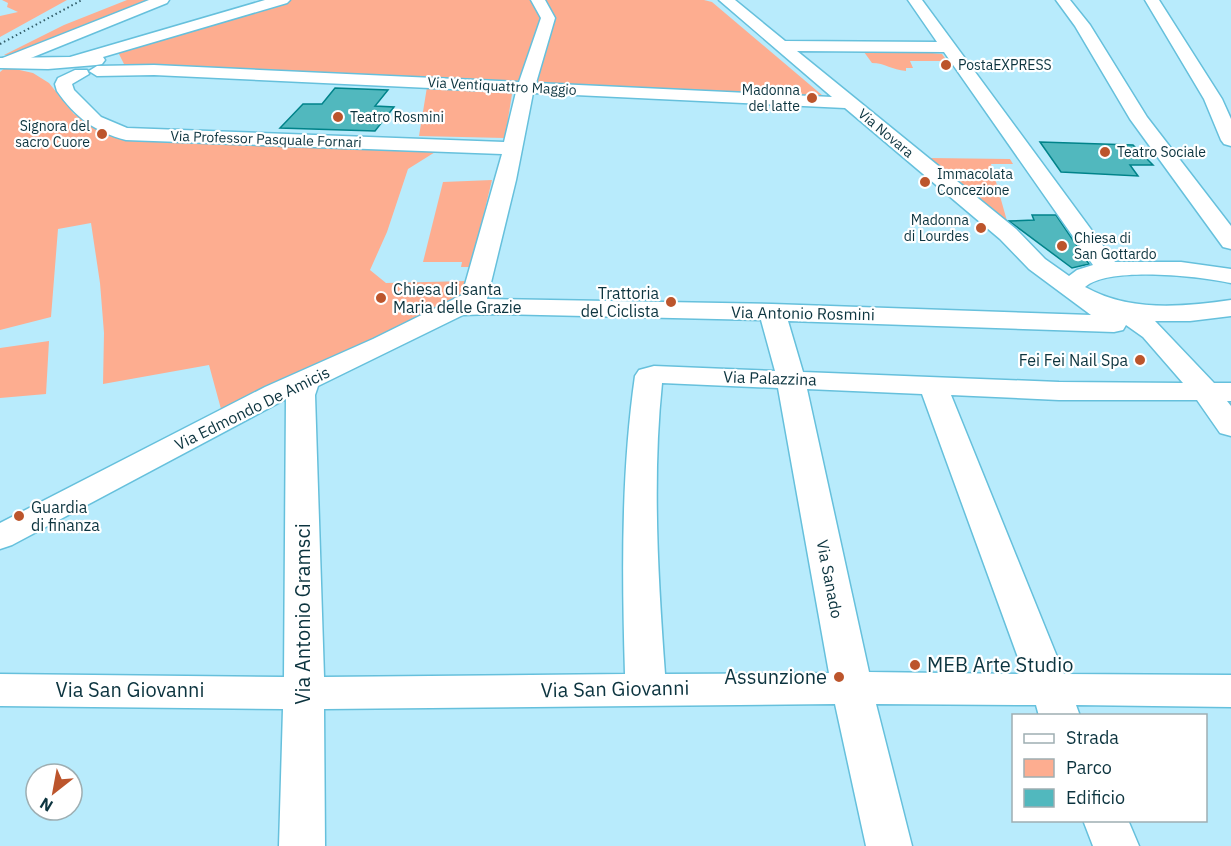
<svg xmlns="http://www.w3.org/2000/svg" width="1231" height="846" viewBox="0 0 1231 846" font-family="'IBM Plex Sans',sans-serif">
	<rect width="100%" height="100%" fill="#b8ebfc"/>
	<path fill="#fdad90" d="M2,0H67L0,37V16L18,12L7,7L8,3Z
		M127,0H153L9,55H4L64,25Z
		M290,0H704L712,2L829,101L125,66L118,52Z
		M929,49L932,53L942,54L947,61H910L913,68H906V71C892,70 885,63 872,63L864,52Z
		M6,67L33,73L49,83L74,114L109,129L440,149L408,169L387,232L370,270L386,283L467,281V291L459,300L221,409L209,365L103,384L104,333L100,283L91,223L58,229L51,317L0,330V72Z
		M427,87L506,90L512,94L505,138L419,136Z
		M929,158L1010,159L1013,164H991L1007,221Z
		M492,180L471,267H461L462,262H423L443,182Z
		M49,341L46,394L0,398V348Z"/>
	<path fill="#51b8be" stroke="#00838a" stroke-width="1.5" d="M335,88L388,90L375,106L394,107L375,131L280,128L303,104H322Z
		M1040,142L1133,145L1153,165H1130L1138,176L1061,172Z
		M1032,215H1056L1089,264L1072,268L1009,221L1034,220Z"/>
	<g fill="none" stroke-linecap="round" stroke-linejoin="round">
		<defs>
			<path id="street" d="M149,0H169L167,3L11,66L0,67V59Z
				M531,0H545L555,18L536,83L832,97L719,0H735L785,41L937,42L908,0H922L1115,262H1181L1231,269V283C1201,276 1108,266 1085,287C1130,312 1182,307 1231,300V316L1190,321H1155L1214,383H1231V401H1227L1231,406V436L1220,433L1197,400H1059L951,395L1064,674L1231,675V707L1076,705L1080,716H1039L1036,705L876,704L912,846H866L835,704L324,709L325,846H279L283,709L0,706V674L284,677L286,399L12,545L0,549V523L265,387L373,339L462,295L502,154L126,140C95,132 75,117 57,91L55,84L58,78L75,70H87L89,74L72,84L74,90L101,117L127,128L504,142L516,92L154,75L97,76L89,71L97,66L154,65L519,82L541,18ZM797,51L944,52L1093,265L1077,270L1069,276L1045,259L1016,229ZM533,93L845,108L1000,239L1029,269L1091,315L772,304L487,299L516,180ZM495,314L761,320L775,371L654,366L639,370L635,376C621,474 622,575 625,674L324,677L315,395L318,386L463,315ZM788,321L1114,332L1123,330L1126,325L1143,337L1183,383L1059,382L803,372ZM662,383L778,388L829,673L665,674C658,578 652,479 662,383ZM807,389L922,394L1024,674L869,672Z
				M1056,0H1070L1090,25L1147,117L1231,226V249L1223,247L1130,119L1075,26Z
				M1145,0H1159L1222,99L1231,119V146L1224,144L1221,140L1204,99Z
				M1083,820H1128L1139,846H1093Z"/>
			<path id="primary" d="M265,0H290L287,3L103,57L105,60L102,64L96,65L48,69L0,68V58L70,57Z"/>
		</defs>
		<use href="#street" stroke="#66c0dc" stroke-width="3"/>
		<use href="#primary" stroke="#66c0dc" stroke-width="3"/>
		<use href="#street" fill="#fff" fill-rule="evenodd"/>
		<use href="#primary" fill="#fff" fill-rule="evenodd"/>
		<path stroke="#325d69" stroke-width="2" stroke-dasharray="1.5 3" stroke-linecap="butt" d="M0,44L82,0"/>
	</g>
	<g fill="#bc552c" stroke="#fff" stroke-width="2">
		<circle cx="946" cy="65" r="6"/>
		<circle cx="812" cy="98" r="6"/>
		<circle cx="338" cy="117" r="6"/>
		<circle cx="102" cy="134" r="6"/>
		<circle cx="1105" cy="152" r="6"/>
		<circle cx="925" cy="182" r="6"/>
		<circle cx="981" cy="228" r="6"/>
		<circle cx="1062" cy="246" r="6"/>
		<circle cx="381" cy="298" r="6"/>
		<circle cx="671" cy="302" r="6"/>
		<circle cx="1140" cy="360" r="6"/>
		<circle cx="19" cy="516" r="6"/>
		<circle cx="915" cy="665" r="6"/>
		<circle cx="839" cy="677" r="6"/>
	</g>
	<g text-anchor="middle" stroke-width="4.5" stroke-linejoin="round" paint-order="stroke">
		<g font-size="14" fill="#0c343f" stroke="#fff" text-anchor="start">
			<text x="958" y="70">PostaEXPRESS</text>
			<text x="800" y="95" text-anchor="end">Madonna<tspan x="800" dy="16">del latte</tspan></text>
			<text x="350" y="122">Teatro Rosmini</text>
			<text x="90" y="131" text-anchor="end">Signora del<tspan x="90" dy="16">sacro Cuore</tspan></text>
			<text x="1117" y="157">Teatro Sociale</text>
			<text x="937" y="179">Immacolata<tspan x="937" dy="16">Concezione</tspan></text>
			<text x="969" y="225" text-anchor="end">Madonna<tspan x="969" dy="16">di Lourdes</tspan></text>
			<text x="1074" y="243">Chiesa di<tspan x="1074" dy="16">San Gottardo</tspan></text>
		</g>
		<g font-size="14" fill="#0c343f" stroke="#fff">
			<text transform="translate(502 86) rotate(3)" y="5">Via Ventiquattro Maggio</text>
			<text transform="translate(886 133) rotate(40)" y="5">Via Novara</text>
			<text transform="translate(266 139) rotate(2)" y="5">Via Professor Pasquale Fornari</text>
		</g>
		<g font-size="16" fill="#0c343f" stroke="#fff" text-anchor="start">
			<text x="393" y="295">Chiesa di santa<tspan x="393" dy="18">Maria delle Grazie</tspan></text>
			<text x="659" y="299" text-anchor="end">Trattoria<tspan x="659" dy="18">del Ciclista</tspan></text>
			<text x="1128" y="366" text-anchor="end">Fei Fei Nail Spa</text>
			<text x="31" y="513">Guardia<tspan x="31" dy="18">di finanza</tspan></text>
		</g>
		<g font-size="16" fill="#0c343f" stroke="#fff">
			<text transform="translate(803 313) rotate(1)" y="6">Via Antonio Rosmini</text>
			<text transform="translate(770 378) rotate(2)" y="6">Via Palazzina</text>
			<text transform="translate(252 408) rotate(-26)" y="6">Via Edmondo De Amicis</text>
			<text transform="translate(830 579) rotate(79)" y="6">Via Sanado</text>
		</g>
		<g font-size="20" fill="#0c343f" stroke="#fff">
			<text transform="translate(303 614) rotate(-90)" y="7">Via Antonio Gramsci</text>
			<text transform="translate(615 689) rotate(-1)" y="7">Via San Giovanni</text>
			<text x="130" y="697">Via San Giovanni</text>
		</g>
		<g font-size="20" fill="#0c343f" stroke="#fff" text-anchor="start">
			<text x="927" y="672">MEB Arte Studio</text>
			<text x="827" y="684" text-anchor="end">Assunzione</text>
		</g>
	</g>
	<rect x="1012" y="714" width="195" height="108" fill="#ffffff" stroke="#9eaeb2" stroke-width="1.5"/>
	<rect x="1024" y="734" width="30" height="9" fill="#ffffff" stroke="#9eaeb2" stroke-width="1.5"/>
	<text x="1066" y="744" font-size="18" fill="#0c343f">Strada</text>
	<rect x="1024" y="759" width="30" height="18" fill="#fdad90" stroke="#9eaeb2" stroke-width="1.5"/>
	<text x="1066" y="774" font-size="18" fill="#0c343f">Parco</text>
	<rect x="1024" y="789" width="30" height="18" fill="#51b8be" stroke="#9eaeb2" stroke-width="1.5"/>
	<text x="1066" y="804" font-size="18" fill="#0c343f">Edificio</text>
	<g transform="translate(54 792) rotate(211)"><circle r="28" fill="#ffffff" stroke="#9eaeb2" stroke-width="1.5"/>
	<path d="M0-4.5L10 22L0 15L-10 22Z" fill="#bc552c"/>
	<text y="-9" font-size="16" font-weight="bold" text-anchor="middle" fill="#0c343f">N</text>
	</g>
</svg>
